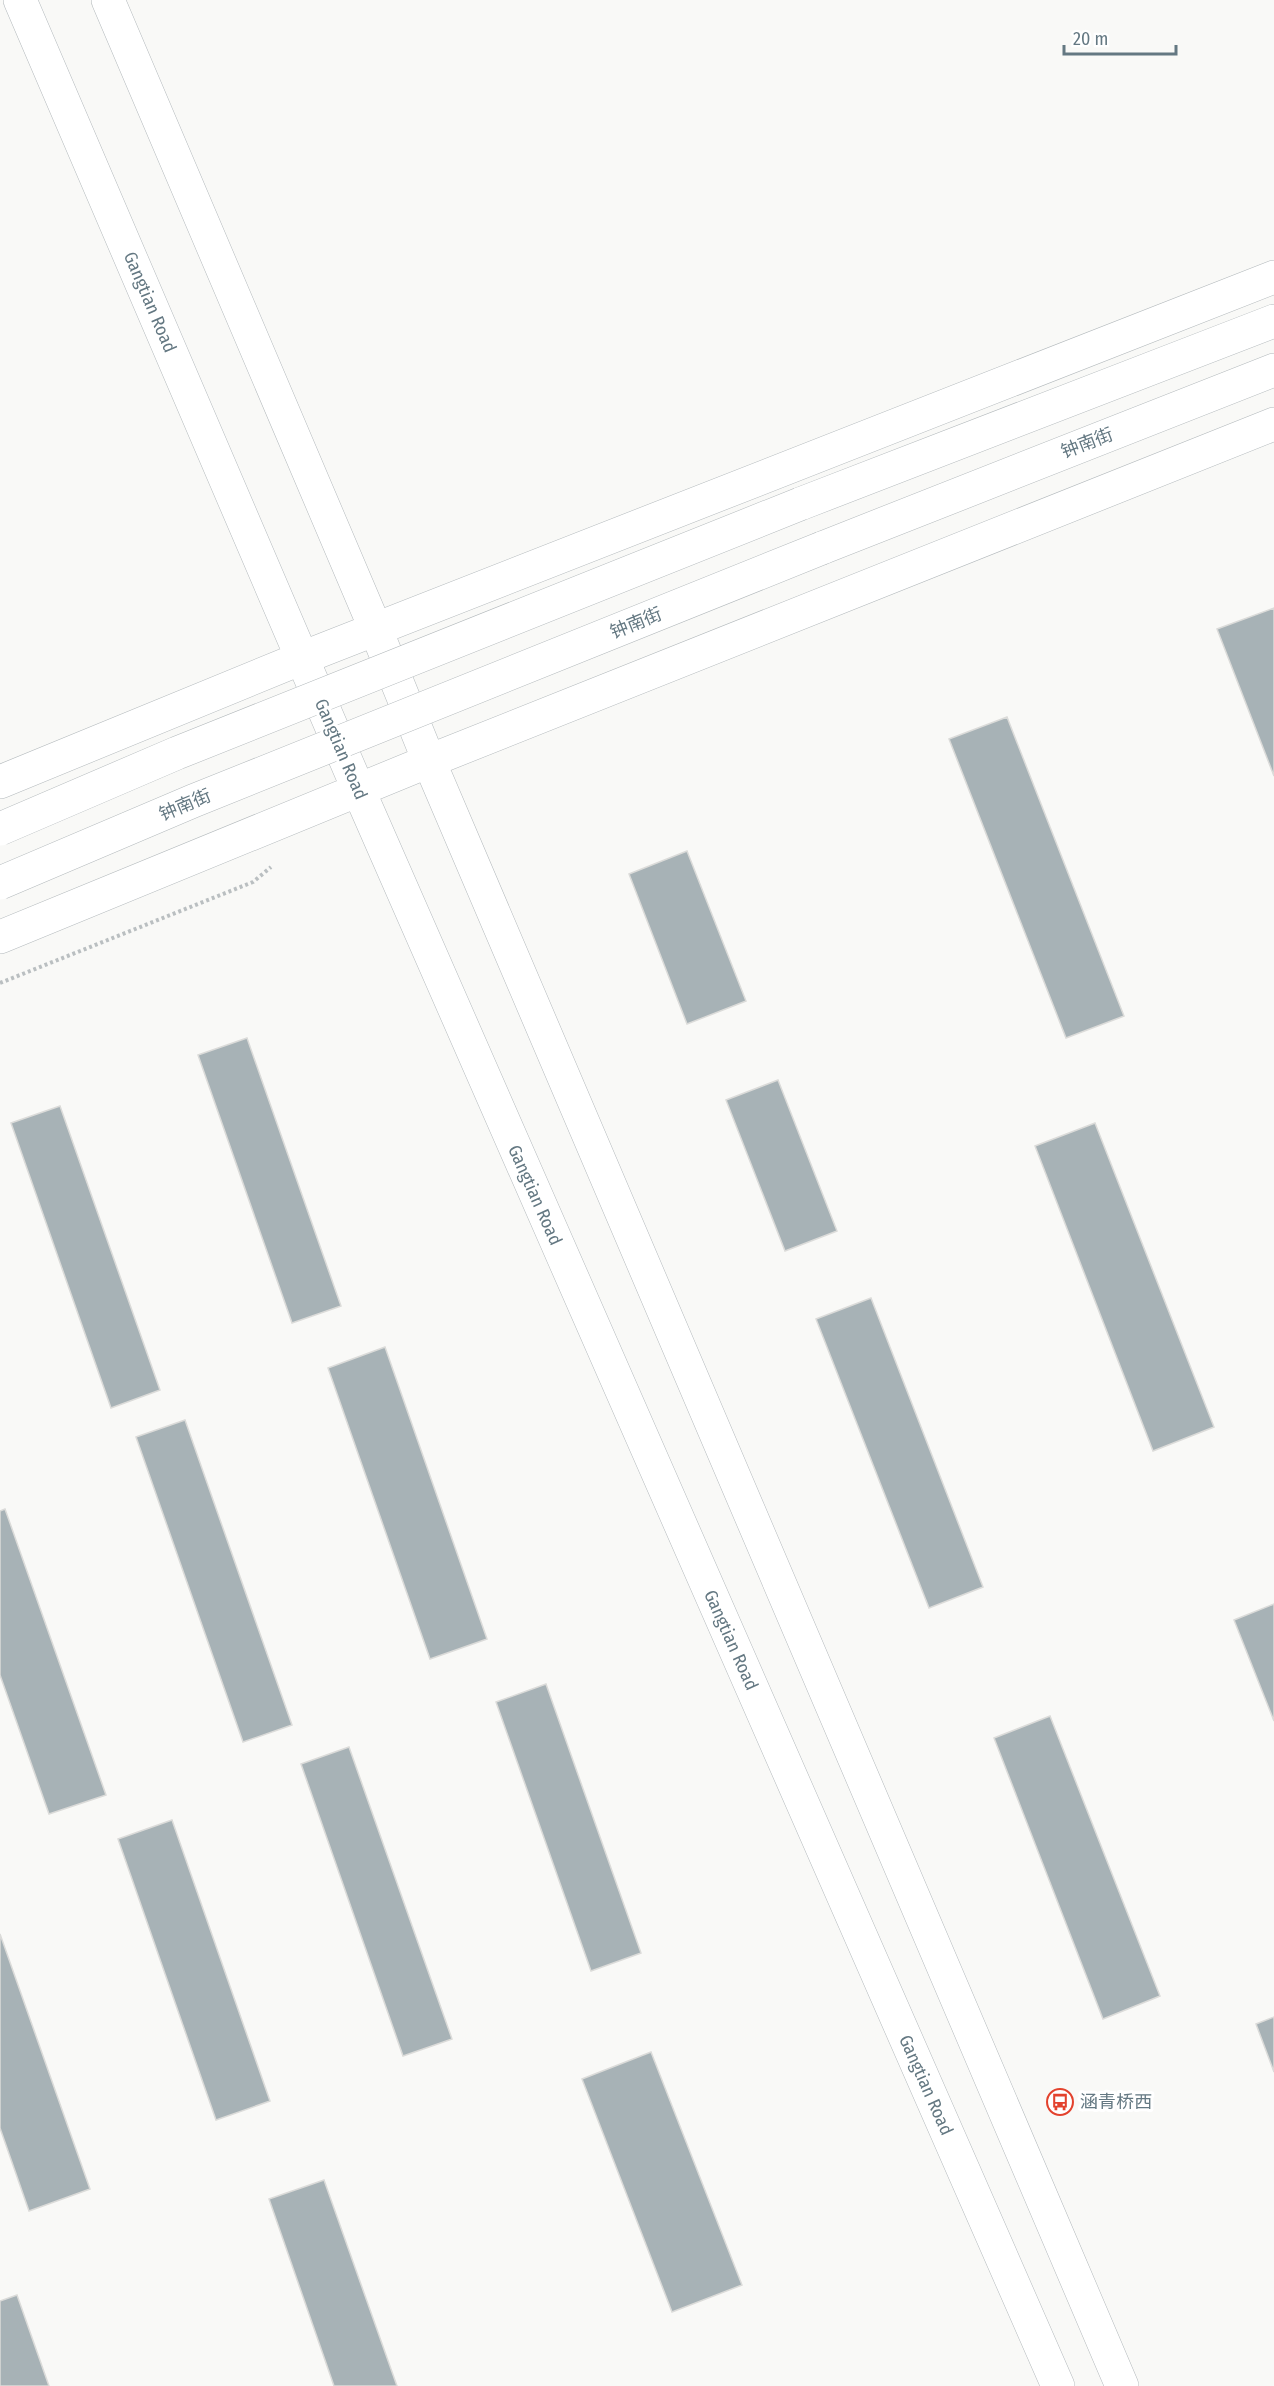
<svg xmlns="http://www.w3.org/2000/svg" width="1274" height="2386" viewBox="0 0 1274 2386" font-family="'Fira Sans Condensed','Noto Sans SC',sans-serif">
	<rect width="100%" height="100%" fill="#f9f9f7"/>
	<path fill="#a7b2b6" stroke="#dbdbd9" stroke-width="1.5" d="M1274,608V776L1217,629Z
		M1007,717L1124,1016L1066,1038L949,739Z
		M687,851L746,1001L687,1024L629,874Z
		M247,1038L341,1306L292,1323L198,1055Z
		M778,1080L837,1231L785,1251L726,1100Z
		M60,1106L160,1390L111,1408L11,1123Z
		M1095,1123L1214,1427L1153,1451L1035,1146Z
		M871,1298L983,1587L929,1608L816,1319Z
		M385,1347L487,1639L430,1659L328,1368Z
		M185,1420L292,1725L243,1742L136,1437Z
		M5,1509L106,1795L49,1814L0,1675V1511Z
		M1274,1604V1721L1234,1620Z
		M546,1684L641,1953L591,1971L496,1702Z
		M1050,1716L1160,1996L1103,2019L994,1738Z
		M349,1747L452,2039L403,2056L301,1764Z
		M172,1820L270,2101L216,2120L118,1839Z
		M0,1934L90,2189L29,2211L0,2128Z
		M1274,2017V2072L1256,2024Z
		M651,2052L742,2285L672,2312L582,2079Z
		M324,2180L397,2386H334L269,2199Z
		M17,2295L49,2386H0V2301Z"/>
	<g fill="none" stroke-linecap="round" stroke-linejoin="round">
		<defs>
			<path id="major" d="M20,0L359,791L1058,2386
				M108,0L376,630L429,761L1122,2386
				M800,504L1274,321
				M822,548L1274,370
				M0,782L302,658L1274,277
				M0,937L429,761L1274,424"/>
		</defs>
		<use href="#major" stroke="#b4babd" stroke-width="34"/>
		<path stroke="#babfc1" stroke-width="4" stroke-dasharray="3 3" stroke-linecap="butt" d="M0,983L253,882L271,867"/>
		<use href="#major" stroke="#fff" stroke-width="33"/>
		<defs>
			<path id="major-bridge" d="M0,829L177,753L800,504
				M0,883L193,801L822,548"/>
		</defs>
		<use href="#major-bridge" stroke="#b4babd" stroke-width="34" stroke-linecap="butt"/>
		<use href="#major-bridge" stroke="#fff" stroke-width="33"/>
	</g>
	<defs>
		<symbol id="bus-ring" viewBox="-11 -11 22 22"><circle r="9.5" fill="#fff" stroke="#e3422d" stroke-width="1.5"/><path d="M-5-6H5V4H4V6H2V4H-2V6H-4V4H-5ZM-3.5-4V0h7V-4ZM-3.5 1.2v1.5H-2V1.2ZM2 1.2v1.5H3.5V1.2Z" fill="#e3422d"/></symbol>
	</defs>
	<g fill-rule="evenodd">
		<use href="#bus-ring" x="1045" y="2087" width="30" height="30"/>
	</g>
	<g text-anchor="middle" stroke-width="6" stroke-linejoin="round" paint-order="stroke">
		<g font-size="18" fill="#647882" stroke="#fff">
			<text transform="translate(150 302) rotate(67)" y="6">Gangtian Road</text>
			<text transform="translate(1087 443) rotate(-21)" y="6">钟南街</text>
			<text transform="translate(636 623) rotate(-22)" y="6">钟南街</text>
			<text transform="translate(341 749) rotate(67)" y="6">Gangtian Road</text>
			<text transform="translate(185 805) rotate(-23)" y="6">钟南街</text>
			<text transform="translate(535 1195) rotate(66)" y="6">Gangtian Road</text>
			<text transform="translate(731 1640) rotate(66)" y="6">Gangtian Road</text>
			<text transform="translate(926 2085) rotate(66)" y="6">Gangtian Road</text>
		</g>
		<g font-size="18" fill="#647882" stroke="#fff" text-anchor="start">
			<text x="1080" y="2108">涵青桥西</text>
		</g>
	</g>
	<path d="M1064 45v9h112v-9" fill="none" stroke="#647882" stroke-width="3"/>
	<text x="1073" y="45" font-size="18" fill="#647882" stroke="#ffffff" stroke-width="4.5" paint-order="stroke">20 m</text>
</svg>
